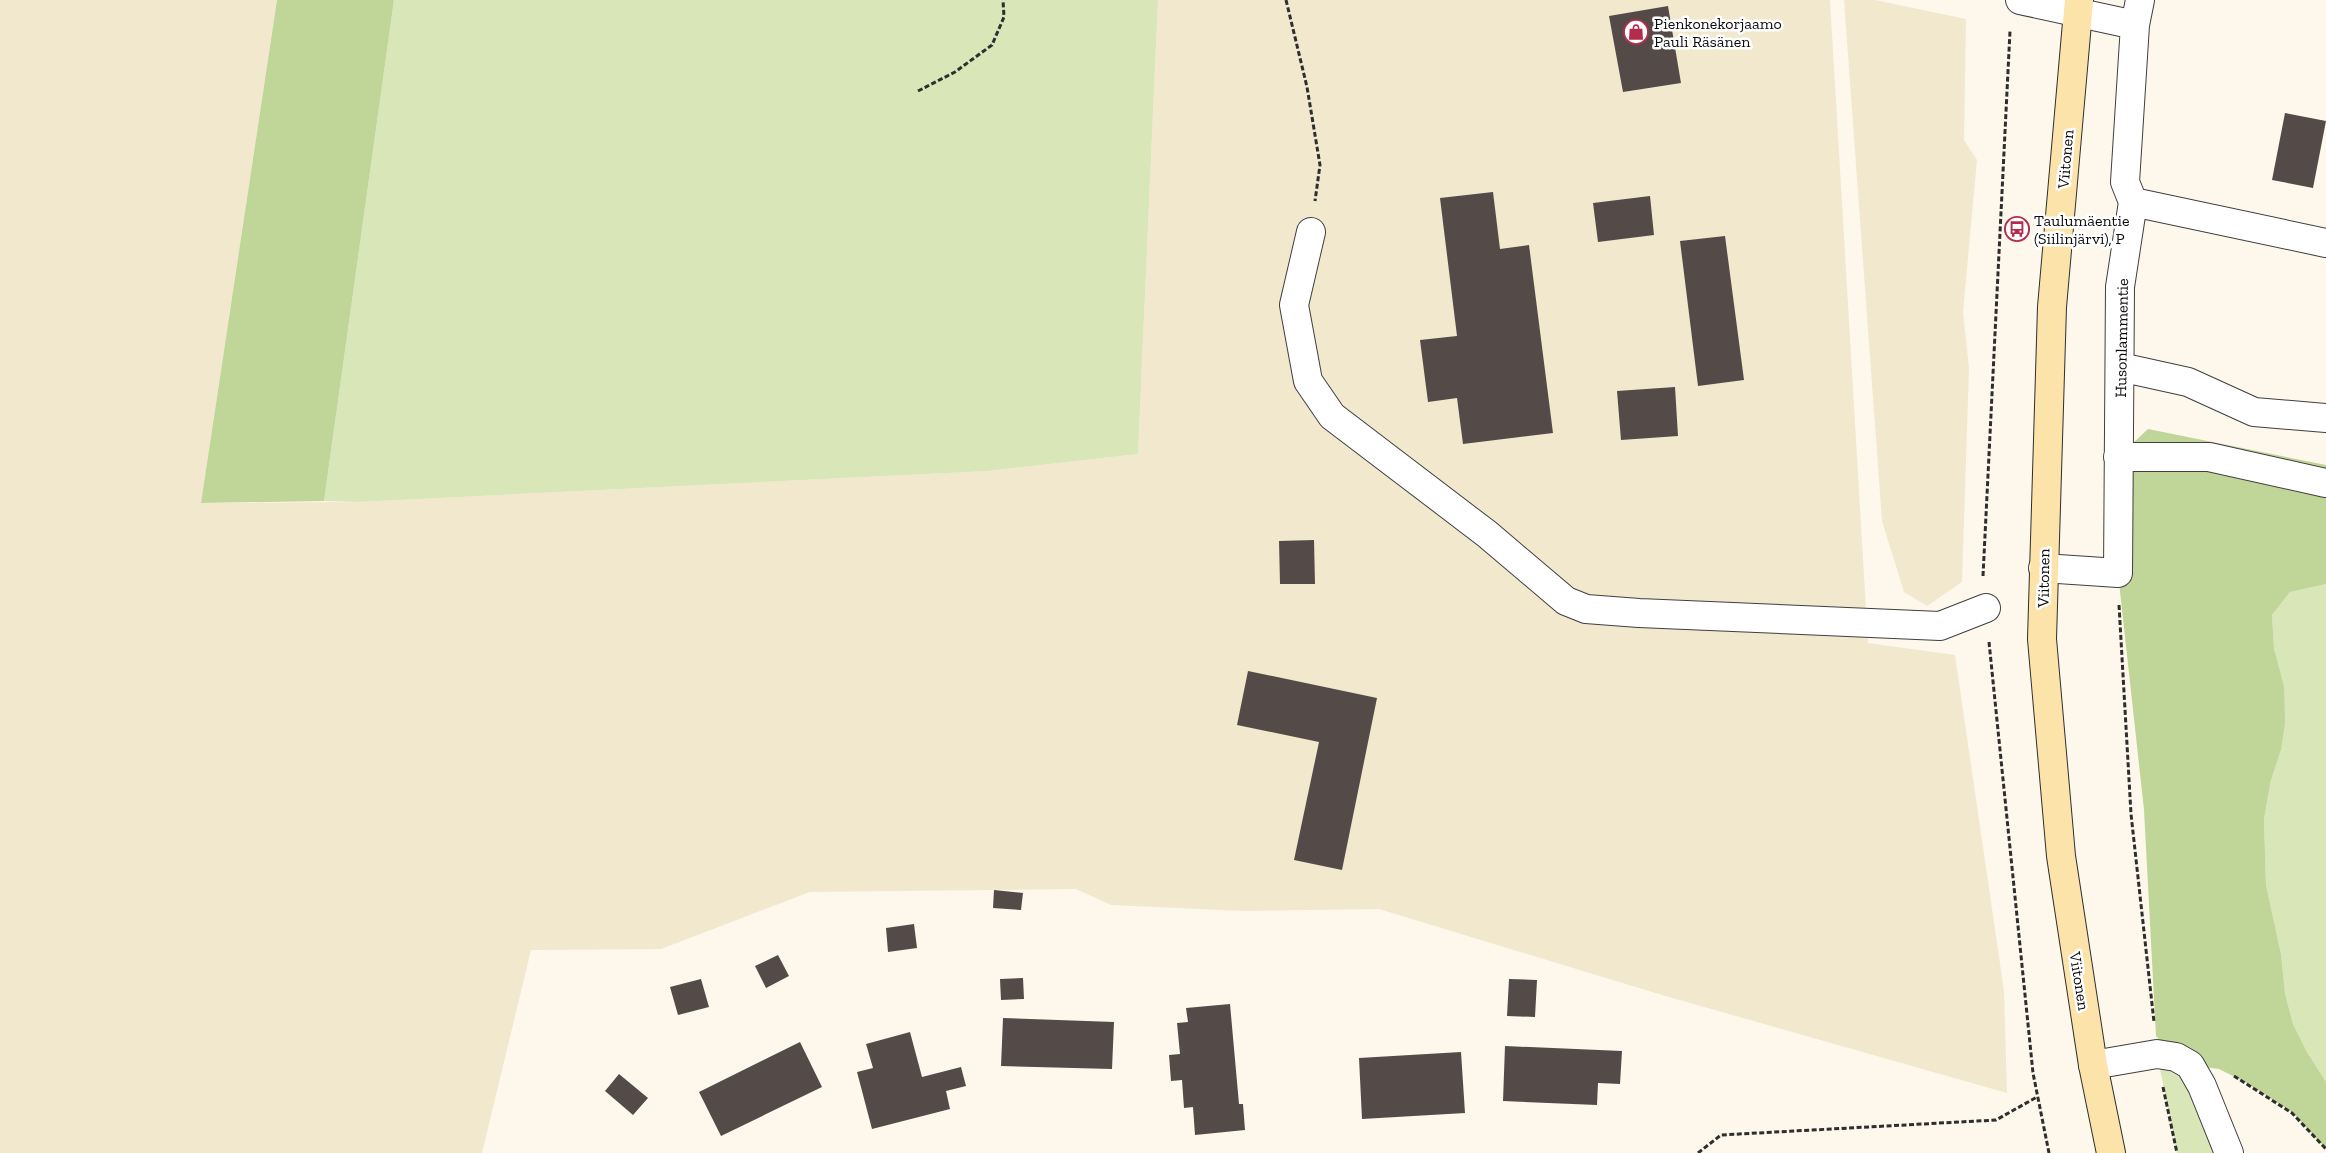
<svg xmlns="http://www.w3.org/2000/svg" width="2326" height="1153" viewBox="0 0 2326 1153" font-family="'Zilla Slab',serif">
	<rect width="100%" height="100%" fill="#fef7ec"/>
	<path fill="#f2e8ce" d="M0,0H277L201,503L358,502L988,471L1138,454L1158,0H1830L1868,643L1955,655L2004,991L2007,1093L1662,995L1379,909L1244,911L1111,905L1076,889L810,892L661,949L531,950L482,1153H0Z
		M1844,0H1875L1966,19L1964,140L1977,160L1963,312L1969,368L1962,582L1927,606L1904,592L1882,521Z"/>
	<path fill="#d8e6b8" d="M394,0H1158L1138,454L988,471L358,502L324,501Z
		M2326,584V1082L2307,1052L2293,1024L2285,993L2281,954L2266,885L2264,819L2271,780L2281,750L2284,686L2274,648L2272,615L2290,592Z
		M2157,1054L2176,1057L2229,1153H2177Z"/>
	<path fill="#bfd698" d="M277,0H394L324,501L201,503Z
		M2148,429L2326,465V584L2290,592L2272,615L2274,648L2284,686L2285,723L2281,750L2271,780L2264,819L2266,885L2281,954L2285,993L2293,1024L2307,1052L2326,1082V1149L2292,1112L2245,1082L2219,1069L2190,1065L2176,1057L2156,1036L2144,810L2118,573V457Z"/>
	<path fill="#544b49" d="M1668,6L1681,83L1623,92L1609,16Z
		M2285,113L2326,121L2313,188L2272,180Z
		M1493,192L1500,249L1529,245L1553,433L1463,444L1457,398L1428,402L1420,340L1457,336L1440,198Z
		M1650,196L1654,235L1598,242L1593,203Z
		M1725,236L1744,380L1698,386L1680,241Z
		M1675,387L1678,436L1621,440L1617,391Z
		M1314,540L1315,584H1280L1279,541Z
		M1248,671L1377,698L1342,870L1294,860L1319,742L1237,725Z
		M994,890L1023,893L1021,910L993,908Z
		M914,924L917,948L888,952L886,928Z
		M778,955L789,976L766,988L755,966Z
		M1023,978L1024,999L1001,1000L1000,979Z
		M701,979L709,1007L678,1015L670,987Z
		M1509,979L1537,980L1535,1017L1507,1016Z
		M1230,1004L1239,1104H1243L1245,1130L1195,1135L1193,1107L1184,1108L1182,1080L1171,1081L1169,1055L1180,1054L1177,1023L1188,1022L1186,1008Z
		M1003,1018L1114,1022L1112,1069L1001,1066Z
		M910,1032L922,1077L961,1067L966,1086L946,1091L950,1109L872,1129L857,1072L873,1068L866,1044Z
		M800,1042L822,1087L721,1136L699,1092Z
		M1505,1046L1622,1051L1620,1084L1598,1083L1597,1105L1503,1101Z
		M1461,1052L1465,1113L1362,1119L1359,1058Z
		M619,1074L648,1098L633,1115L605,1091Z"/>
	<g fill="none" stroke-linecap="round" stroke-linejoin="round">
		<defs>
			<path id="street" d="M2020,0L2135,25
				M2133,202L2326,243
				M1311,232L1294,305L1308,381L1332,416L1487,534L1566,601L1586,609L1639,613L1940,626L1986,608
				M2120,367L2188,382L2254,412L2326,418
				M2118,457H2209L2326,483
				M2043,568L2118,573L2120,287L2133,202L2125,182L2135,25L2140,0
				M2093,1065L2157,1054L2176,1057L2190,1065L2202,1086L2229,1153"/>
			<path id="secondary" d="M2079,0L2052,307L2042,639L2061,856L2093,1065L2111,1153"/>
		</defs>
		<use href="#street" stroke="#3f3f3f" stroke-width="30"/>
		<use href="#secondary" stroke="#2e2e2e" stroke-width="30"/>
		<path stroke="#2e2e2e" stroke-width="3" stroke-dasharray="5 2.5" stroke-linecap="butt" d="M1286,0L1307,87L1320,165L1315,201
			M918,91L955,72L992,45L1004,17L1003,0
			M1983,576L2010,31
			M2119,605L2131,814L2154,1022
			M1989,642L2033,1073L2049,1153
			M2234,1076L2292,1113L2326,1149
			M2163,1087L2177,1153
			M1698,1153L1721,1135L1996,1120L2037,1097"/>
		<use href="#street" stroke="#fff" stroke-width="28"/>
		<use href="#secondary" stroke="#fbe3aa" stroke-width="28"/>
	</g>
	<defs>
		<symbol id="shop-ring" viewBox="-11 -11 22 22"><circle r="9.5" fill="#fff" stroke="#b42c4b" stroke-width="1.5"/><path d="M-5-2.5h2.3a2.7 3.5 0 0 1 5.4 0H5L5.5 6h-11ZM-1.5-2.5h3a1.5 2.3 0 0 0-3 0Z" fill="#b42c4b"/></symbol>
		<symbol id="bus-ring" viewBox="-11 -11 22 22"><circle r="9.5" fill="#fff" stroke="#b42c4b" stroke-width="1.5"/><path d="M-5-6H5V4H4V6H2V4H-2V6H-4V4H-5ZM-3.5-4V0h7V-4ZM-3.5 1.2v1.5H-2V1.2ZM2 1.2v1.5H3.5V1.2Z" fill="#b42c4b"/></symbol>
	</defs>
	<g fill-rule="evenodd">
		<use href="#shop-ring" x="1622" y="18" width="28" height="28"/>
		<use href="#bus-ring" x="2003" y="215" width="28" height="28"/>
	</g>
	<g text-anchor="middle" stroke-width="5" stroke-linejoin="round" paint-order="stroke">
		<g font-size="16" fill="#0c0c0c" stroke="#fff" text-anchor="start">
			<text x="1654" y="29">Pienkonekorjaamo<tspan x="1654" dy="18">Pauli Räsänen</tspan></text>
			<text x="2034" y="226">Taulumäentie<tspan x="2034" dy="18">(Siilinjärvi), P</tspan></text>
		</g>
		<g font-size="16" fill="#0c0c0c" stroke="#fff">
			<text transform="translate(2065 159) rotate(-85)" y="6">Viitonen</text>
			<text transform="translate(2121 338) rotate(-89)" y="6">Husonlammentie</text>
			<text transform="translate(2043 578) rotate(-89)" y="6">Viitonen</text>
			<text transform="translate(2080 981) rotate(81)" y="6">Viitonen</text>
		</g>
	</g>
</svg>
